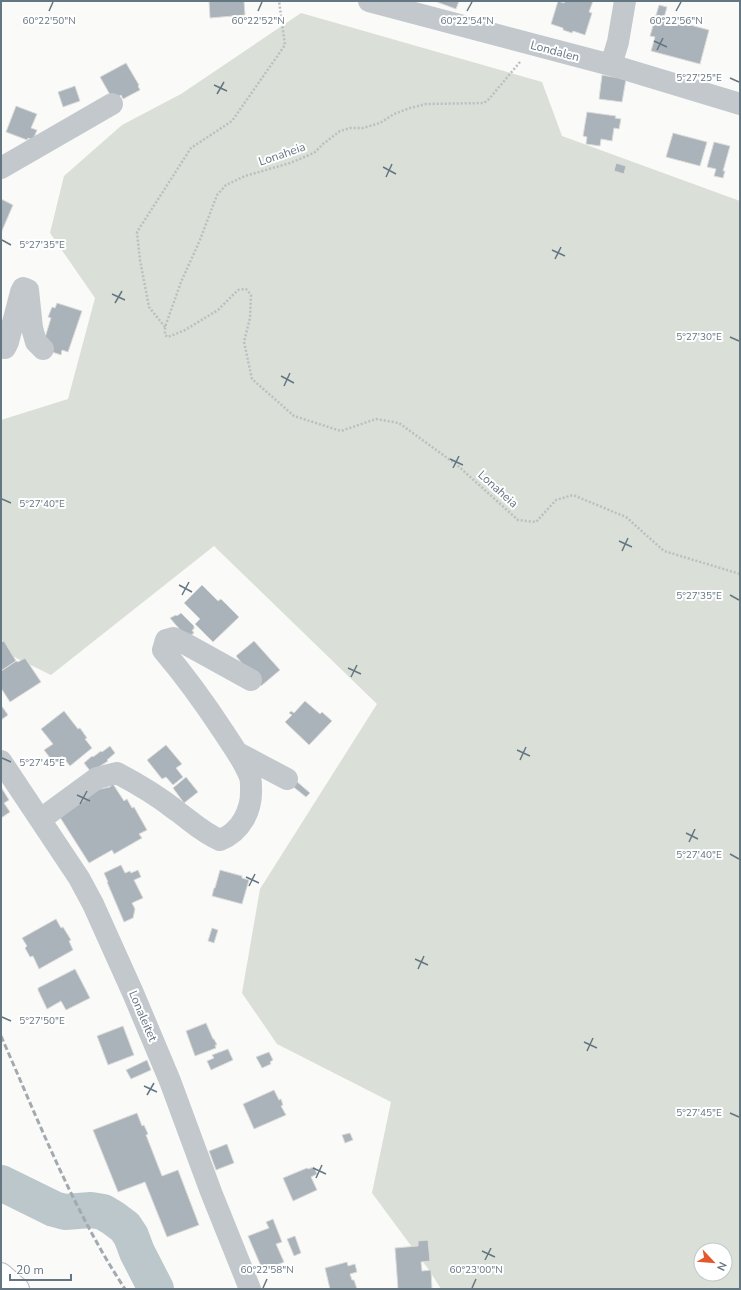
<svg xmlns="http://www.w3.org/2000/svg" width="741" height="1290" viewBox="0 0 741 1290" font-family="'Nunito Sans',sans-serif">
	<rect width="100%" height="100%" fill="#fafaf8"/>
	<path fill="#dadfd7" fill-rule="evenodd" d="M301,13L542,82L562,136L740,201V1289H441L429,1270L372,1193L391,1102L277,1044L242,993L260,889L377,704L214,546L51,675L4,652L1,633V420L68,399L95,298L50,233L64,176L122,125L181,94ZM701,1250H725V1274H701Z"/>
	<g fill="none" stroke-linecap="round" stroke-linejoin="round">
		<path stroke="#bbc7cb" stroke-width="36" d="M1,1183L54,1209L65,1212L91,1210L103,1212L113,1218L125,1227L131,1236L137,1252L156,1289"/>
	</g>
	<path fill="#aab3b9" stroke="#dcdcda" d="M209,1H244L245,15L210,18Z
		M437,1H459L456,9L437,2Z
		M558,1L564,3L565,1H593L589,12L592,13L585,35L573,31L572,33L563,30V28L551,24Z
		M659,5L667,7L664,18L709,30L700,64L651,51L655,37L650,36Z
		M126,63L139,85L138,86L140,90L123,99L121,95L113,100L100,77Z
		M602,75L626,79L622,102L599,99Z
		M75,86L80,101L63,107L58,92Z
		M16,106L37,114L31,128L37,130L33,140L28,138L27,140L6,132Z
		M587,112L616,116L615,118L621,119L619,129L614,128L612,141L601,139L600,146L586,144L587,137L583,136Z
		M673,133L707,142L700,166L666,157Z
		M714,142L730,146L723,171H725L723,178L714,176L716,169L707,167Z
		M616,163L626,166L624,174L614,171Z
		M1,199L13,205L1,233Z
		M57,303L82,311L68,352L62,350L61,355L52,352L43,344L51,318L48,317L52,307L55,308Z
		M202,585L218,601L221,599L239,617L213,642L195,624L200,619L184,603Z
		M181,613L194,626V629L192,630L194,633L187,638L170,618L176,615L177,616Z
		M4,641L16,661L1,671V642Z
		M254,641L280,670L261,686L236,656Z
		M25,658L41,682L10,702L1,688V671L16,661L18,662Z
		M305,701L320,714L322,712L332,721L309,745L285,722L292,715L289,713L291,711L294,713Z
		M1,705L8,715L1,720Z
		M64,711L78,729L80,728L87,738L85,739L92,748L70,766L62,756L54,763L44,750L53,744L41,729Z
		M166,745L182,764L176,768L183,777L173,785L166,777L162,779L147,760Z
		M110,746L115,753L107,760L108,761L91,772L84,763L92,756L93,757L101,751L102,752Z
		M186,777L198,792L184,803L173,788Z
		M295,780L310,793L306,797L291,785Z
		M113,784L124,801L127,799L132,808L134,807L147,830L139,834L142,838L114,854L112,850L89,863L56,811L95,790L110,787Z
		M1,787L9,800L4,803L10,812L1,818Z
		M121,865L125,873L130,871L131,873L138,870L141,877L134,880L143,898L132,903L135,909L133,918L124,922L107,882H108L104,873Z
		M220,870L242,876V878L249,880L242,904L212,896L214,888H215Z
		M56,919L61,928L63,927L71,940L69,941L73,950L39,969L33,956L30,957L25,948L27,946L22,938Z
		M212,928L218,930L214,943L208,941Z
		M75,969L90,998L66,1010L61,1001L47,1009L38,990V988Z
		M206,1023L213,1039H214L217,1045H215L216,1048L195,1056L186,1031Z
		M123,1026L134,1055L108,1065L97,1036Z
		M228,1049L233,1060L211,1070L207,1061L214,1058L212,1055Z
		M269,1052L273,1060L270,1062L271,1064L262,1068L256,1057Z
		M147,1060L151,1070L131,1079L126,1070Z
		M274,1090L279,1100L281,1099L283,1105L281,1106L286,1115L254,1129L243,1104Z
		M137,1113L142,1126L144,1125L148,1134L146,1135L162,1176L178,1170L199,1225L167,1237L145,1182L118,1192L93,1130Z
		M350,1133L353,1140L345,1143L342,1135Z
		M227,1144L234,1163L216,1170L209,1151Z
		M314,1167L317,1174L311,1177L317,1190L293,1201L283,1178L307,1168L308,1169Z
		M273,1219L282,1242L276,1244L284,1262L263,1271L248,1236L269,1228L266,1222Z
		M295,1236L301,1253L294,1256L287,1239Z
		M428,1240L430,1261L421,1262L422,1271L431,1270L432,1289H398L395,1248L418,1246V1241Z
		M347,1262L348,1266L355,1264L357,1272L350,1274L352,1280H354L357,1289H330L325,1268Z"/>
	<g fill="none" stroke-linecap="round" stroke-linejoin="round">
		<defs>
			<path id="major" d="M1,1274L18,1289"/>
		</defs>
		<use href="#major" stroke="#b5babe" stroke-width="24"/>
		<path stroke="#bbbfc2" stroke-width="2.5" stroke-dasharray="2 2" stroke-linecap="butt" d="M520,62L489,99L484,103L426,104L410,108L394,114L380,123L363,128H350L340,131L323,144L314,153L290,163L245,176L226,185L217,195L200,240L181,282L165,327V335L168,337L185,330L218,310L238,290L246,289L251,295L250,318L244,342L252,379L294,416L341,431L376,419L399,423L457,465L518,520L536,522L556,500L573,495L626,517L664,551L740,574
			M165,327L149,307L140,260L137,232L191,148L232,121L285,45L279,1"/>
		<path stroke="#c3c8cc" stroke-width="22" d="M369,1L611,65L740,104
			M611,65L618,42L625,1
			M1,168L112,104
			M1,347L5,348L8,342L21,292L23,288L28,290L32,328L36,342L43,349
			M238,753L287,779
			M1,761L79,878L93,904L133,993L170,1081L211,1192L250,1289
			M41,819L97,778L117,773C138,784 158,796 177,811C192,822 203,833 220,840C241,832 252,810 251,789C251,785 251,780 250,777C244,761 234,748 225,734C206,705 186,677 163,650L166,640L173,638L184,643L251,680"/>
		<use href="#major" stroke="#fff" stroke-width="22"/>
		<path stroke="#a2aab0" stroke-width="3" stroke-dasharray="6 3" stroke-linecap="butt" d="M1,1036C39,1122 73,1210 125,1289"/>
	</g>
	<path fill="none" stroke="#657683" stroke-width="1.5" d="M49,11L53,2M258,11L262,2M467,11L472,2M676,11L681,2M654,41L667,47M657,50L663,38M730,78L739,82M214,85L227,91M217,94L224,82M383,167L396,174M386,177L392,164M2,240L11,245M552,250L565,256M555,259L561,247M112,294L125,300M115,303L122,291M730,337L739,341M281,376L294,383M284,386L290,373M450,459L463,465M453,468L459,456M2,499L11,503M619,541L632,547M622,551L628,538M179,585L192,592M182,595L189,582M730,595L739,600M348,668L361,674M351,677L357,665M517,750L530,756M2,758L11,762M520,760L526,747M77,795L90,801M80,804L87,791M686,833L698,839M689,842L695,829M730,854L739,859M246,877L259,883M249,886L255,874M415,959L428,965M418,969L424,956M2,1017L11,1021M584,1042L597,1048M587,1051L593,1038M144,1086L157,1092M147,1095L154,1083M730,1113L739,1117M313,1168L326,1174M316,1178L322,1165M482,1251L495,1257M485,1260L491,1248M263,1288L267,1279M472,1288L476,1279"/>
	<g text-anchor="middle" stroke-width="4" stroke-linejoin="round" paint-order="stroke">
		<g font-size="12" fill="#657683" stroke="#fff">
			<text transform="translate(555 51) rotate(15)" y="4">Londalen</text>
			<text transform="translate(282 154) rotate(-19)" y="4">Lonaheia</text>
			<text transform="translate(498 489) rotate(42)" y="4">Lonaheia</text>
			<text transform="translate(143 1016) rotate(67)" y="4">Lonaleitet</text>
		</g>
	</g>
	<g font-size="10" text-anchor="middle" fill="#657683" stroke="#fff" stroke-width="4" stroke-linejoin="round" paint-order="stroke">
		<text x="49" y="24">60°22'50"N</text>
		<text x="258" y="24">60°22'52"N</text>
		<text x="467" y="24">60°22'54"N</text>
		<text x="676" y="24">60°22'56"N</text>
		<text x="699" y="81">5°27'25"E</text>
		<text x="42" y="248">5°27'35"E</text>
		<text x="699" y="340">5°27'30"E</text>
		<text x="42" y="507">5°27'40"E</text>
		<text x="699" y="599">5°27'35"E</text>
		<text x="42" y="766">5°27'45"E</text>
		<text x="699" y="858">5°27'40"E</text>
		<text x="42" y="1024">5°27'50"E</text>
		<text x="699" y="1116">5°27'45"E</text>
		<text x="267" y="1273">60°22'58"N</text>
		<text x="476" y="1273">60°23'00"N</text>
	</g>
	<rect width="741" height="1290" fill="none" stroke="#657683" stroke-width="4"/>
	<g transform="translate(713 1262) rotate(116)"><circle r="19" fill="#ffffff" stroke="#c1c8cd"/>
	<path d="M0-3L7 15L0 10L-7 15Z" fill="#e4572e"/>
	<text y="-6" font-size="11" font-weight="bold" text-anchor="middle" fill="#657683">N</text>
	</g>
	<path d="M10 1274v6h61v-6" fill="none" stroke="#657683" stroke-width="2"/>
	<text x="16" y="1274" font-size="12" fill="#657683" stroke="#ffffff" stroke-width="3" paint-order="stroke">20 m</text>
</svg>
